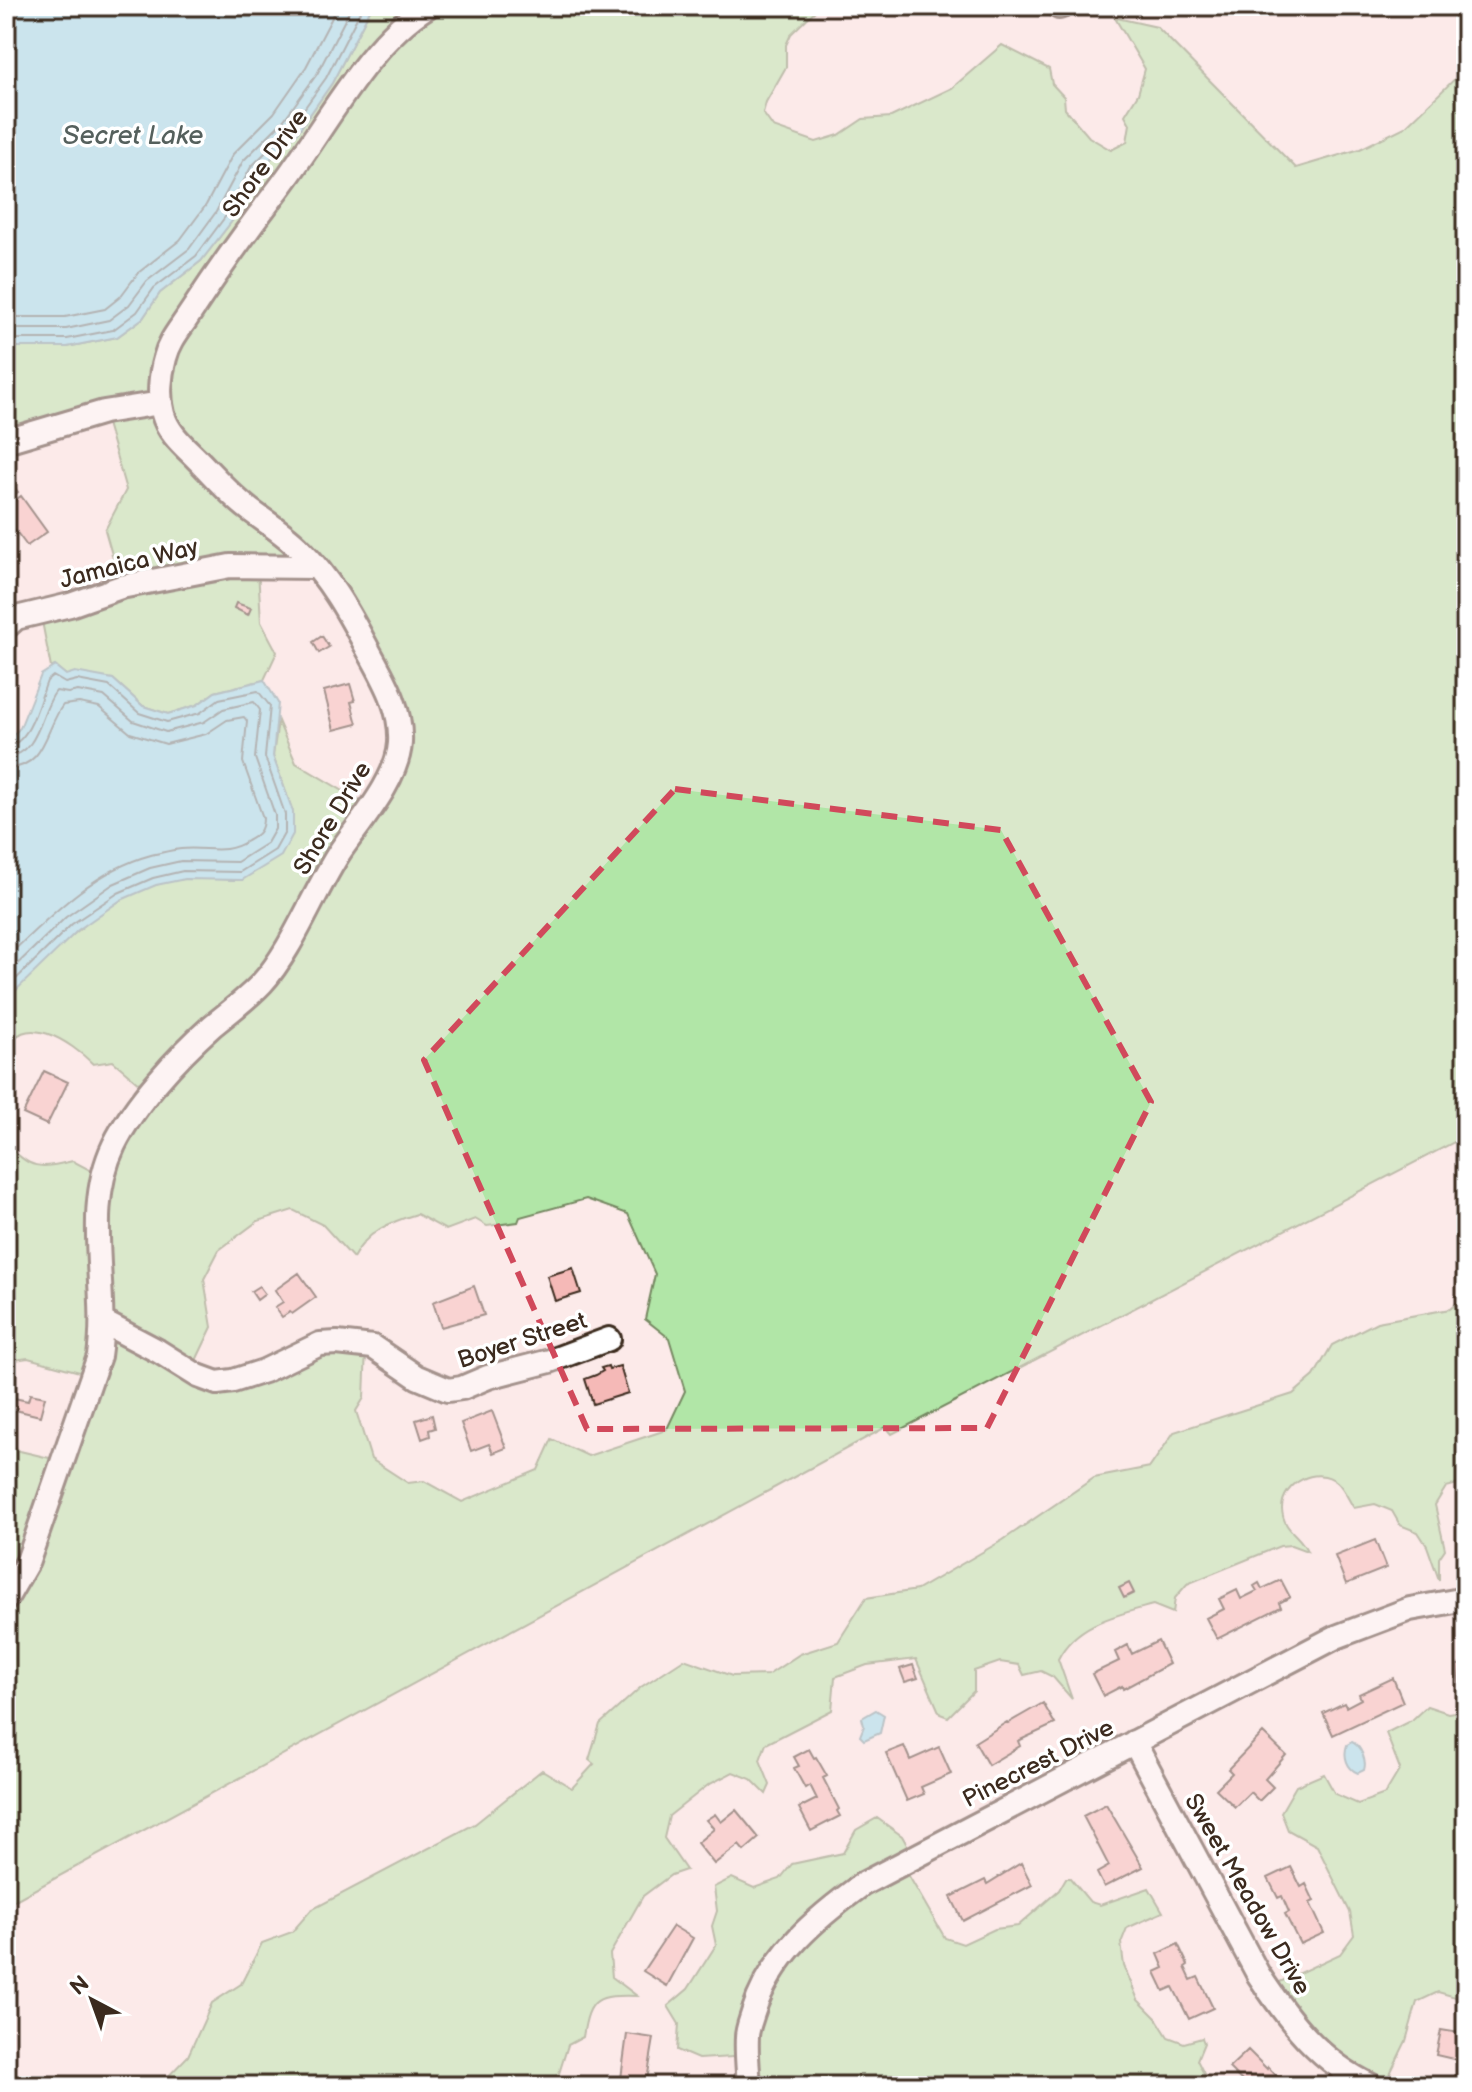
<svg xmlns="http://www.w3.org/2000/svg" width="1472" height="2092" viewBox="0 0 1472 2092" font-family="'Balsamiq Sans',sans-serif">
	<rect width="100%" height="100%" fill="#fceae9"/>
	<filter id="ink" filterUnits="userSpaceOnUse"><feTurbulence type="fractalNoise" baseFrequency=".0125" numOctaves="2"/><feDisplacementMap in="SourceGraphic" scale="16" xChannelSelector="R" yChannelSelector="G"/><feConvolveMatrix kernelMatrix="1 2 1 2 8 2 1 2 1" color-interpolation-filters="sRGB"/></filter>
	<g filter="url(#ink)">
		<path fill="#b1e6a7" stroke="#768862" stroke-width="2" fill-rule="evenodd" d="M372,6H820L791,34L786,45V67L766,102L763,113L773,127L816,142L839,135L863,119L891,117L952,88L1002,45L1049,69L1052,84L1064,97L1065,109L1089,137L1111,150L1127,142L1130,124L1125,115L1138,94L1145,69L1115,18H1117L1157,27L1296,168L1360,149L1405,127L1466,68V1136L892,1434L886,1427L6,1905V1441L20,1451L58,1460L87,1374L28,1358L15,1360L6,1369V1143C30,1170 39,1169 73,1161L101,1176L148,1091L113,1061L93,1064C72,1043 20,1007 6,1054V1004L11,995C59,948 113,885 185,879C204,877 223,880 242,880L293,812L273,756L278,721L296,763L367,805L398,732L324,575L258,569L261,622L277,652L264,680L215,692L197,705L168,714L143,706L113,679L66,675L55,666L51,668L41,616L120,583L105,530L126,490L106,420L6,438V347H67L117,337L143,318L160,293L201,261L232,221L258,172L297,133L332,83ZM586,1199L628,1214L655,1274L645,1319L669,1338L685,1391L667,1429L660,1432L588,1456L552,1439L538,1470L462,1502L424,1481L408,1483L371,1459L356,1411L364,1398L366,1348L317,1343L208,1381L192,1369L212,1327L204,1279L219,1250L258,1221L293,1210L323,1225L353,1258C367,1231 390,1222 417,1214L446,1230L475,1219L487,1226L518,1222L520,1217Z
			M1466,1295V1482L1446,1487L1435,1505L1445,1549L1439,1558V1580L1427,1546L1418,1532L1400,1525L1392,1511L1375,1504L1354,1508C1349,1501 1344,1488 1337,1482C1317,1465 1282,1483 1282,1509C1283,1531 1300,1534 1307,1551L1291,1545L1280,1546L1187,1584L1175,1598L1173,1613L1153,1605C1117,1615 1076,1623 1058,1659L1072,1699L1053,1677L1041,1671L1024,1675L1019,1665L1000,1662L974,1671V1691L948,1717L940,1714L916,1659L867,1665L835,1677L832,1710L766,1744L760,1760L770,1785L766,1794L751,1779L733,1772L708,1785L669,1816L664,1838L686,1870L671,1875L643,1896L610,1954L612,1977L637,1996C597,1995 589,1997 583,2037L568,2045L555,2086H159L188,2056L212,2003L241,1984L262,1943L292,1932L311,1910L475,1824L542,1770L572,1788L594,1764L589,1760L600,1724L641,1687L684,1659L732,1676L768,1675L800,1654L838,1642L866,1598L917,1590L1003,1540L1094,1478L1150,1467L1174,1432L1293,1394L1314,1376L1332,1345L1377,1322L1450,1309Z
			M1427,1706L1448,1713L1466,1710V2000L1438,1992L1417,2002L1406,2041L1384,2086H1369L1269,1987L1340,1954L1354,1935L1350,1912L1317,1846L1288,1830L1281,1812L1296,1786L1324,1774L1335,1794L1358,1804L1385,1794L1400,1769L1386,1733L1412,1720Z
			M877,1818L902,1836L915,1859L906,1871L945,1938L963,1944L995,1929L1018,1926L1059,1890L1066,1878H1070L1090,1902L1100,1905L1149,1888L1163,1912L1127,1928L1121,1943L1124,1966L1138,2000L1156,2018L1168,2037L1184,2043L1202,2038L1204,2043L1197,2060L1210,2086H757L751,2056L698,2059L677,2050L679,2024L668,2006L688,1989L716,1945L712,1926L717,1911L714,1887L732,1878L754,1888L780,1879L792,1864L843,1853L856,1830Z"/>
		<path fill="#91def1" stroke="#6f969d" stroke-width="2" d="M6,6H372L332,83L297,133L258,171L232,221L201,261L160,293L143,318L117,337L67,347H6Z
			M55,666L66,675L75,672L113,679L143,706L168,714L197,705L215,692L264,680L278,703L273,756L293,812V834L281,856L242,880L185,879L156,885L121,900L78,930L11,995L6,1004V742L20,728L41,675Z
			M876,1710L884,1715L880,1733L864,1740L860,1736L864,1726L862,1718Z
			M1352,1742C1361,1746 1367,1761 1364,1770L1358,1773C1347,1769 1343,1756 1347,1745Z"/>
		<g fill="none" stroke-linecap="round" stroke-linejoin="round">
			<path stroke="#5d7272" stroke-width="2" d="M6,317H65L105,309L120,297L138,273L180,240L206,205L233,154L274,113L306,67L338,6
				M6,329H66L109,320L129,305L147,281L189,249L216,212L243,161L283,121L317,74L352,6
				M6,339H67L113,330L137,312L154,288L196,256L225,217L251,167L291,127L326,78L363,6
				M6,747C31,743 39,701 47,681L53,676L65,683L77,680L109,686L139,713L167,722L200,713L219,699L258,691L270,706L265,757L285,814V832L275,850L240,872L183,871L153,878L118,893L72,924L6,989
				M6,757C40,755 40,711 56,691L68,693L78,691L104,696L133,721L166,732L204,722L223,709L254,702L260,710L255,758L275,815V829L267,843L237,862L181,861L150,868L113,884L66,917L6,975
				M6,769C47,767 45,728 63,705L79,703L99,707L130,733L166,744L206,734L227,720L244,717L247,721L243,762L263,818C263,831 258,835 247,841C225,856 206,846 181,849C171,850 161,853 151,855C92,871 48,918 6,958"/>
		</g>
		<path fill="#f5b9b7" stroke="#3b2a1e" stroke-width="2" d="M6,476L18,492L11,497L14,501L21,496L47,532L27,546L15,530L6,537Z
			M236,603L251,608L248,615L234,608Z
			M322,636L329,647L319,653L313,642Z
			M350,684L355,701L351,702L357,724L334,730L324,691Z
			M44,1071L68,1082L47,1125L23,1114Z
			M573,1268L581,1293L555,1301L547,1276Z
			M299,1273L316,1297L292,1314L290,1312L282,1317L275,1307L283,1302L275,1290Z
			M259,1286L265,1294L257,1300L251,1291Z
			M474,1286L484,1315L441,1327L433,1302Z
			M608,1366L609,1369L620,1366L628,1393L593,1404L585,1379L596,1375L603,1371L601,1368Z
			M30,1394L45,1397L40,1416L11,1409L14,1398L28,1401Z
			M492,1411L506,1448L493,1453L489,1444L471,1451L461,1423Z
			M432,1415L435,1428L429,1430L430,1436L422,1439L416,1420Z
			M1375,1540L1386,1568L1346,1584L1335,1556Z
			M1281,1580L1290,1597L1279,1603L1281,1607L1217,1639L1206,1618L1224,1609L1219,1599L1237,1590L1241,1599L1257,1591L1254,1586L1259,1583L1262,1589Z
			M1129,1583L1134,1593L1124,1598L1119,1588Z
			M1158,1641L1169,1664L1123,1689L1122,1686L1103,1696L1092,1674L1119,1661L1115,1652L1128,1645L1132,1654Z
			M1466,1664V1687L1459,1688L1457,1665Z
			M913,1665L918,1678L905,1682L900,1669Z
			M1393,1678L1403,1702L1333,1735L1323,1713L1344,1703L1346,1707L1361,1699L1359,1694Z
			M1043,1703L1055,1724L1018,1741L1020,1746L988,1765L975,1742L1007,1722L1008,1723Z
			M1263,1733L1286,1755L1265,1779L1273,1787L1259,1801L1250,1792L1235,1807L1216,1789L1232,1773L1228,1769Z
			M904,1746L910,1760L939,1747L951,1774L921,1787L924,1794L907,1801L886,1753Z
			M809,1749L814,1758L816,1757L827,1776L823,1778L839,1809L837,1811L840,1816L811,1831L799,1808L817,1799L810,1785L805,1788L794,1768L799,1766L794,1757Z
			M1106,1804L1143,1867L1104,1887L1097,1873L1109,1866L1083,1816Z
			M736,1810L759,1838L744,1851L739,1845L714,1864L697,1843L714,1829L706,1820L715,1814L721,1822Z
			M1021,1863L1032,1885L963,1921L951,1897L985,1880L987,1884Z
			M1291,1867L1301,1887L1306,1884L1314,1901L1310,1903L1324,1933L1300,1944L1285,1914L1289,1912L1282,1896L1278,1898L1268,1878Z
			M673,1926L693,1938L667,1986L643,1971Z
			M1178,1944L1188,1965L1185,1967L1191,1980L1198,1977L1213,2008L1189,2019L1173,1987L1164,1991L1155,1972L1164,1968L1158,1954Z
			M1441,2030L1466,2034V2062L1436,2055Z
			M627,2034L654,2038L646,2086H620Z
			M1248,2050L1267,2069L1268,2067L1285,2085L1247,2086L1229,2068Z"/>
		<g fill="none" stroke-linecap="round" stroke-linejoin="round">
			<defs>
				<path id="minor" d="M1059,7L1062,6
					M6,441L104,412L161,403
					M6,627L16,618L70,605L121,587L230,566L316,567
					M103,1322L158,1351L198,1376L217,1383L233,1381L264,1371L320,1344L337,1343L373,1347L417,1377L448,1390L462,1388L488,1377L550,1361L609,1339
					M6,1599L28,1561L99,1356C109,1287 82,1211 114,1145C134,1104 178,1056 212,1026C229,1012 247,999 262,983C293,949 315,889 341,850C361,821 398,779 400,743C402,706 382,676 365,644C347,610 329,578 301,550C286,534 267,523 250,510C230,495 214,476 197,459C184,446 168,433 163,414C158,397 160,375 165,358C169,341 180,329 189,315C216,274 244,234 274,195C321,136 364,45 428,6
					M1134,1742L1258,1974C1288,2020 1321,2063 1372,2086
					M749,2086C748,2070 746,2053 747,2037C747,2029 751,2020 753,2013C771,1955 816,1918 863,1884L1336,1637L1410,1609L1466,1599"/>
			</defs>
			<use href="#minor" stroke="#3b2a1e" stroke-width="28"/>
			<use href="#minor" stroke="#fff" stroke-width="22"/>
		</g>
	</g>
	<path d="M0 0H1472V2092H0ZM675,789L1001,830L1151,1102L987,1428L587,1429L424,1060Z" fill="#fceae9" fill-opacity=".55" fill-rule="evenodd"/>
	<path fill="none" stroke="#d1495b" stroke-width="6" stroke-dasharray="16 10" stroke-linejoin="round" d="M675,789L1001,830L1151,1102L987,1428L587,1429L424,1060Z"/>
	<g text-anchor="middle" stroke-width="7" stroke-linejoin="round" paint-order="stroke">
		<g font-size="24" fill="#3b2a1e" stroke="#fff">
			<text transform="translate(265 163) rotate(-54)" y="8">Shore Drive</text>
			<text transform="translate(129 563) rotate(-14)" y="8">Jamaica Way</text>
			<text transform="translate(332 818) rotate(-59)" y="8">Shore Drive</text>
			<text transform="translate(522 1340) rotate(-18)" y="8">Boyer Street</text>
			<text transform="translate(1038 1763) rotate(-27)" y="8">Pinecrest Drive</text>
			<text transform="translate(1248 1894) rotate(60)" y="8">Sweet Meadow Drive</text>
		</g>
		<g font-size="26" font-style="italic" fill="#55605d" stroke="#fff">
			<text x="133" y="144">Secret Lake</text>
		</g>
	</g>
	<rect width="1472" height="2092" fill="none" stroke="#fff" stroke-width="32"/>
	<rect x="16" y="16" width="1440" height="2060" fill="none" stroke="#3b2a1e" stroke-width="3" filter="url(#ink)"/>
	<g transform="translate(92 2000) rotate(319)" stroke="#ffffff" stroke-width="6" paint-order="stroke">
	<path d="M0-6L14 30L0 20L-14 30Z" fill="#3b2a1e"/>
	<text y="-12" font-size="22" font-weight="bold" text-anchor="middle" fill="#3b2a1e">N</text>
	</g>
</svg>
